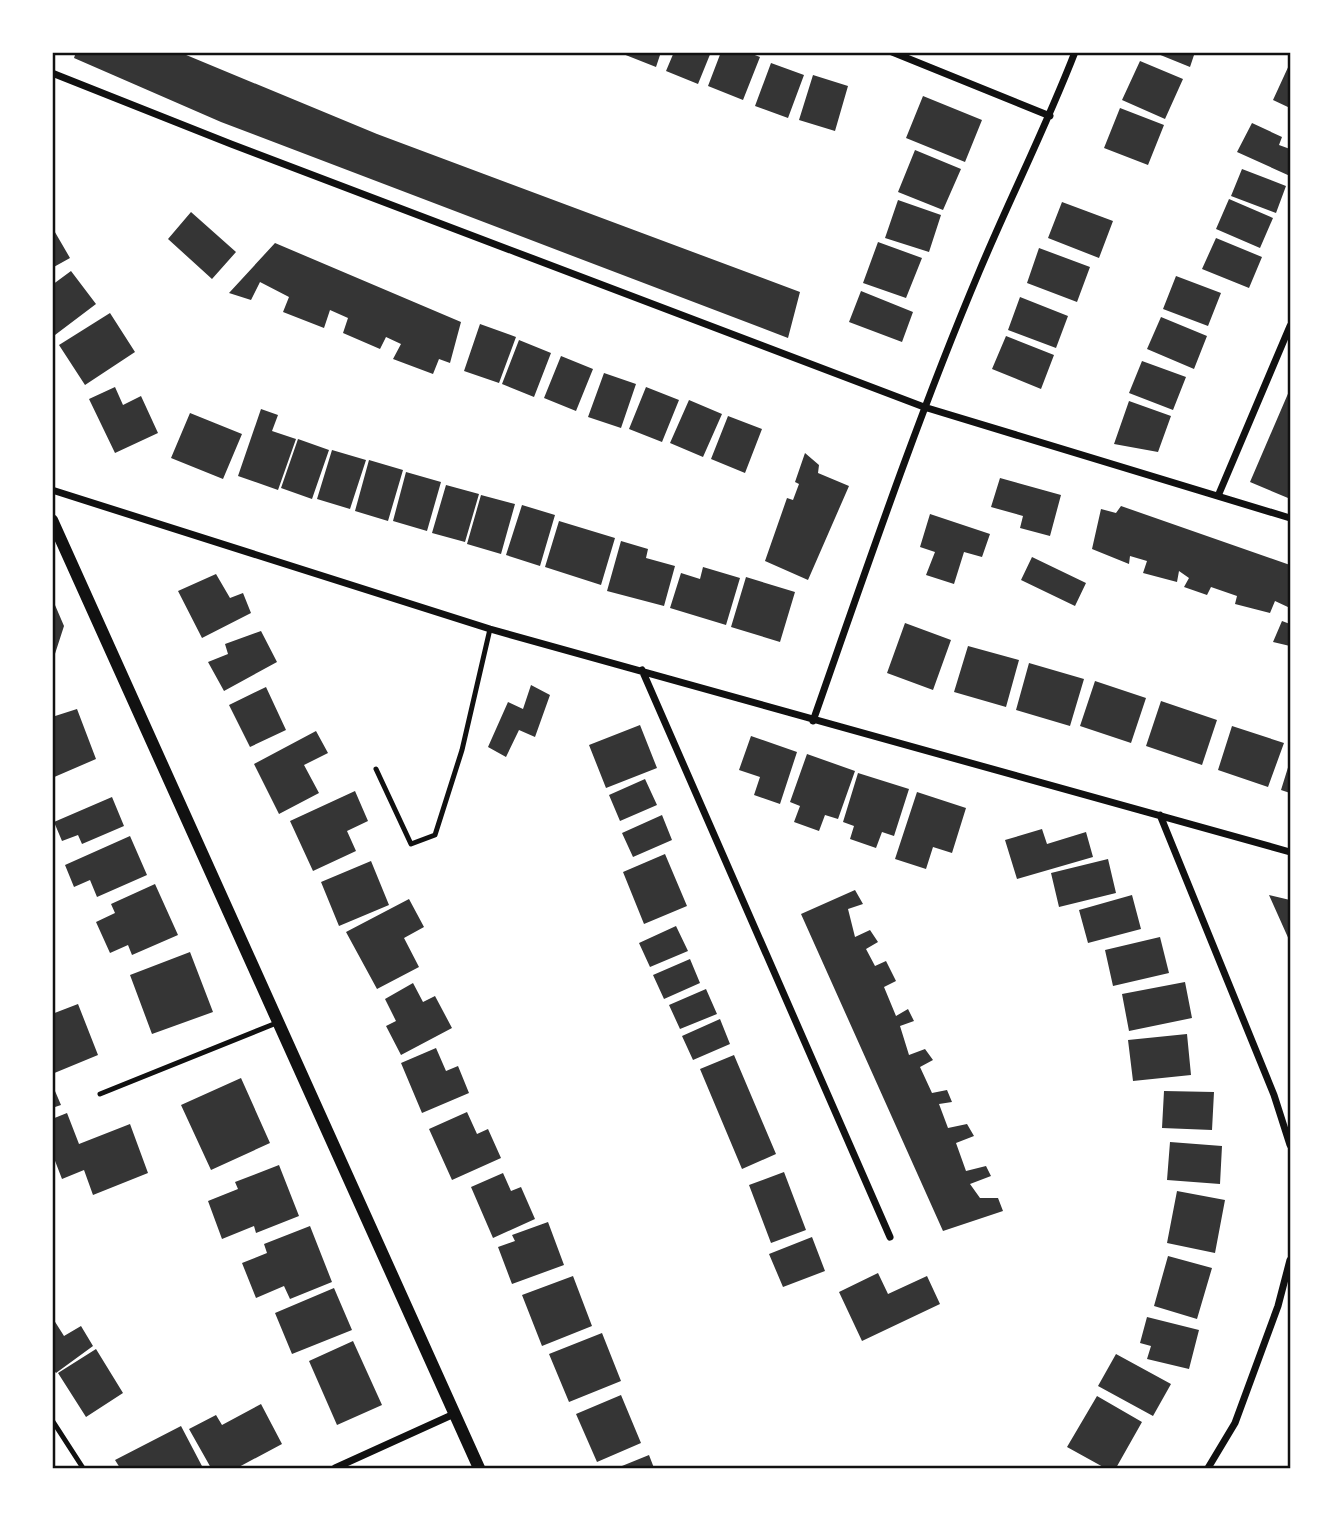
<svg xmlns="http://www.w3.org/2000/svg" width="1343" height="1521" viewBox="0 0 1343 1521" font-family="Ubuntu,sans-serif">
	<rect width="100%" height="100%" fill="#fff"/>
	<path fill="#353535" d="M76,52H179L377,134L800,292L788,338L221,122L74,58Z
		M618,52H661L656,67Z
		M674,52H711L698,84L666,71Z
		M721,52H747L760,57L743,100L708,86Z
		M1153,52H1195L1190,67Z
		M1140,61L1183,79L1165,119L1122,100Z
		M771,63L804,75L788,118L755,106Z
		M1290,63V108L1273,100Z
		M813,75L848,86L835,131L799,120Z
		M923,96L982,120L965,162L906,138Z
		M1120,108L1164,125L1148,165L1104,148Z
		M1252,123L1282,137L1279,145L1290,149V176L1237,152Z
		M915,150L961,169L943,210L898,192Z
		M1242,169L1286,186L1276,213L1231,196Z
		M1229,199L1273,218L1260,248L1216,229Z
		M898,200L941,215L929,252L885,238Z
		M1062,202L1113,221L1099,258L1048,238Z
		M191,212L236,252L212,279L168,239Z
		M52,227L70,258L52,268Z
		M1216,238L1262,257L1249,288L1202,269Z
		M878,242L922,258L906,298L863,283Z
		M275,243L461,322L450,363L439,359L433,374L393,359L401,344L386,337L380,349L343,333L348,318L330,310L324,328L283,312L289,297L260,282L251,300L229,293Z
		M1039,248L1090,267L1077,302L1027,283Z
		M71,271L96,304L55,335L52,332V285Z
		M1176,276L1221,293L1208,326L1163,309Z
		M861,291L913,312L902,342L849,322Z
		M1020,297L1068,316L1056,348L1008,330Z
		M110,313L135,352L85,385L59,345Z
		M1161,317L1207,336L1194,369L1147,349Z
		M480,324L516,337L499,383L464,371Z
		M1006,336L1054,355L1041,389L992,369Z
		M519,340L551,353L534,397L502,384Z
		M561,356L593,369L576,411L544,398Z
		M1142,361L1186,377L1173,410L1129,393Z
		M604,373L636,384L621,428L588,417Z
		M115,387L123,405L141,396L158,433L115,453L89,399Z
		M646,387L679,400L662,442L629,429Z
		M1290,389V493L1288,498L1250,482Z
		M689,400L722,414L703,457L670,443Z
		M1129,401L1171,416L1158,452L1114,444Z
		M261,409L278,415L272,431L296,439L278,490L238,476Z
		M190,413L242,434L223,479L171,458Z
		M728,416L762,429L745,473L711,459Z
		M298,439L329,450L312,499L281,488Z
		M332,450L366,460L350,509L317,499Z
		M805,453L819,465L818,473L849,486L808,580L765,561L787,498L793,500L799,484L795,482Z
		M369,460L403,470L388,521L355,511Z
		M406,472L441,482L427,531L393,521Z
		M1000,478L1061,495L1050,536L1020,528L1023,516L991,507Z
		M446,485L479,494L465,542L432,533Z
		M481,495L515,504L501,554L467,544Z
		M522,505L555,515L540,566L506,555Z
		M1121,506L1290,565V608L1275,601L1270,613L1235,604L1237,596L1211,587L1207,595L1184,587L1189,578L1179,571L1177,582L1143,573L1147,561L1130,556L1129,564L1092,549L1101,509L1116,513Z
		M930,514L990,534L982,557L964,552L954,584L926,575L935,552L920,547Z
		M559,521L615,538L601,585L545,567Z
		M621,541L648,549L646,558L675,566L664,606L607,591Z
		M1032,557L1086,583L1075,606L1021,580Z
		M703,567L740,578L726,625L670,608L681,573L700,579Z
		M216,574L230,598L243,593L251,613L202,638L178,591Z
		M746,577L795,592L780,642L731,627Z
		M52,598L64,626L53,660H52Z
		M1282,621L1290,624V646L1273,642Z
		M905,623L951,640L933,690L887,673Z
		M261,631L277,662L224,691L208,662L228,654L225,644Z
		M968,646L1019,660L1006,707L954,692Z
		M1029,663L1084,679L1070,726L1016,710Z
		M1095,681L1146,698L1131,743L1080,726Z
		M531,685L550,695L535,737L519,730L506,757L488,747L508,702L523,709Z
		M266,687L286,730L250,747L229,705Z
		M1161,701L1217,720L1202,765L1146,746Z
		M77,709L96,759L52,778V717Z
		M640,725L657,768L606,788L589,745Z
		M1232,726L1284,743L1268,787L1218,770Z
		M316,731L328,753L304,765L319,793L279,814L254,764Z
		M751,736L797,752L780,804L754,795L760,777L739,770Z
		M807,754L855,771L838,819L825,815L819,831L794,822L800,806L790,802Z
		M1290,761V793L1281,790Z
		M858,773L909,789L894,836L882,832L876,848L850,839L854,826L843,822Z
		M645,779L657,805L620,821L609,795Z
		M355,791L368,821L347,831L356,851L313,871L290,821Z
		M917,792L966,808L952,853L933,847L926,869L895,859Z
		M112,797L124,826L82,844L78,835L62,841L54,822Z
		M662,815L672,840L633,857L622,833Z
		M1042,829L1047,844L1086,832L1093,857L1017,879L1005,840Z
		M130,836L147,875L97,897L90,880L74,887L65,865Z
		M665,854L687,906L644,924L623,872Z
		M1108,859L1116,893L1059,907L1051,873Z
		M371,861L389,905L339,926L321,882Z
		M155,884L178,935L132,955L128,945L110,953L96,922L115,913L111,904Z
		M855,890L863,904L848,909L855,937L870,930L878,942L866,949L875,966L886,961L896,981L884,987L896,1016L908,1009L914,1021L900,1026L909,1055L925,1049L933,1060L920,1067L932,1093L947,1090L952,1102L939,1104L948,1128L967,1124L974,1136L956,1143L966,1171L986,1166L991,1176L970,1184L980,1198H998L1003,1211L943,1231L801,914Z
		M1132,895L1141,929L1088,943L1079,910Z
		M1269,895L1290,900V942Z
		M409,899L424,927L404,938L419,967L377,989L346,932Z
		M676,926L688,951L650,967L639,943Z
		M1160,937L1169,973L1113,986L1105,950Z
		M190,952L213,1012L152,1034L130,975Z
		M690,959L700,983L664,999L653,975Z
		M1185,982L1192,1018L1129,1031L1122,994Z
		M413,983L423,1002L435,996L452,1028L401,1055L386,1026L396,1021L385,999Z
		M706,989L717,1014L680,1029L669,1005Z
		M78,1004L98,1055L52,1074V1014Z
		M720,1019L730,1044L693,1060L682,1036Z
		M1187,1034L1191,1075L1133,1081L1128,1040Z
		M436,1048L446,1071L458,1066L469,1093L422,1113L401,1063Z
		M734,1055L776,1154L742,1169L700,1069Z
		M241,1078L270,1143L211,1170L181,1105Z
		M52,1084L61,1105L52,1108Z
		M1164,1091L1214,1092L1212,1130L1162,1128Z
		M467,1112L477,1134L488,1129L501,1158L452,1180L429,1129Z
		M67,1113L79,1144L130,1124L148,1173L93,1195L84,1170L62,1179L52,1153V1119Z
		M1170,1142L1222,1146L1220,1184L1167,1180Z
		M279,1165L299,1216L256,1233L254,1226L222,1239L208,1201L238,1189L235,1182Z
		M784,1172L806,1230L771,1243L749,1185Z
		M503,1173L511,1191L521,1187L535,1219L493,1238L471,1187Z
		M1177,1191L1225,1200L1215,1253L1167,1243Z
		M548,1222L564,1265L512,1284L498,1247L515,1241L512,1235Z
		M310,1226L332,1282L290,1299L284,1286L256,1298L242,1263L267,1253L264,1244Z
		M812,1237L825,1271L783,1287L769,1254Z
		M1168,1256L1212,1268L1197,1319L1154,1306Z
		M878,1273L888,1294L927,1276L940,1304L862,1341L839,1292Z
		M573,1276L592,1326L542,1346L522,1295Z
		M334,1288L352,1330L292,1354L275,1313Z
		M52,1317L64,1336L81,1326L93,1346L56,1373L52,1368Z
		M1147,1317L1199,1330L1189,1369L1147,1359L1151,1346L1140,1343Z
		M602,1333L621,1381L569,1402L549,1354Z
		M353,1341L382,1405L337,1425L309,1361Z
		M96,1349L123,1393L86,1417L58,1373Z
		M1116,1354L1171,1384L1153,1416L1098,1386Z
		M621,1395L641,1443L597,1462L576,1414Z
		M1097,1396L1142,1422L1116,1468H1105L1067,1447Z
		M261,1404L282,1444L237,1468H211L189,1429L216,1415L222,1425Z
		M181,1426L203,1468H120L115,1460Z
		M649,1455L654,1468H617Z"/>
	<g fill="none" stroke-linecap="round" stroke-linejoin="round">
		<path stroke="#111" stroke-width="5" d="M376,769L411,844L435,835L462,750L490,629
			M100,1094L279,1022
			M52,1420L83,1468"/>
		<path stroke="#111" stroke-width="7" d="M892,52L1050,116
			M52,73L231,144L924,407L1290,518
			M52,490L490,629L1290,852
			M1218,496L1290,326
			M642,670L890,1237
			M813,721C866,570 917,419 979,272C1010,198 1046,127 1075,52
			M1160,815L1274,1095L1290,1145
			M335,1468L454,1414
			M1208,1468L1235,1423L1278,1306L1290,1260"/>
		<path stroke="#111" stroke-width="12" d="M52,520L479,1468"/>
	</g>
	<rect width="1343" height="1521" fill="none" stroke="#ffffff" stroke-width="108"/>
	<rect x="54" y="54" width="1235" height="1413" fill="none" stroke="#111" stroke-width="2.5"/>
</svg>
